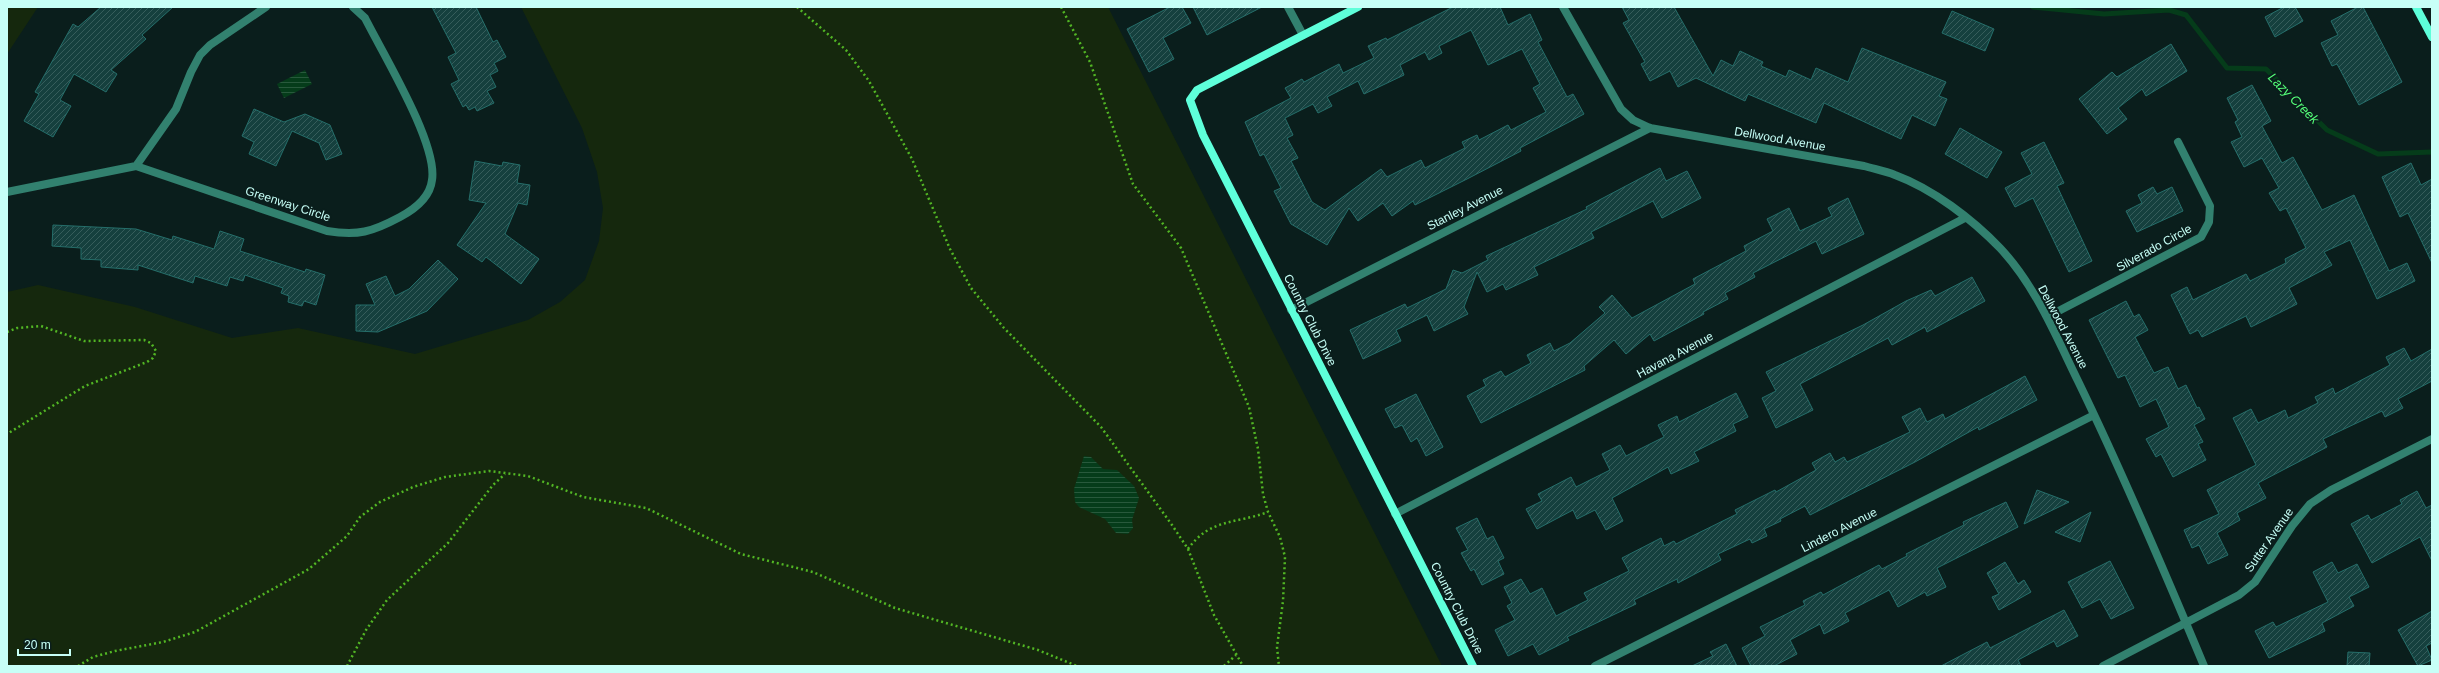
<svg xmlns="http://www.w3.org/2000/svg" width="2439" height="673" viewBox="0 0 2439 673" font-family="Arial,sans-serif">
	<defs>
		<pattern id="water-rules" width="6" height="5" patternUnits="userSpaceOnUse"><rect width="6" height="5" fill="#053c1a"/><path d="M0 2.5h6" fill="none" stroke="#28593c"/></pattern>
		<pattern id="building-hatch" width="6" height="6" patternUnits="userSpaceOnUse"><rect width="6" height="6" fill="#15403e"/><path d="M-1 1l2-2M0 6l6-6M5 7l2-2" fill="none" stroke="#365d5b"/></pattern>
	</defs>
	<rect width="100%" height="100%" fill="#0a1e1c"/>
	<path fill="#15280d" d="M7,7H38L7,54Z
		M521,7H1108L1442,666H7V292L38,285L135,307L232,338L298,328L415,354L528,320L560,302L585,280L599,241L603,208L597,172L582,128Z"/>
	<path fill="url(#water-rules)" d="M305,70L312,84L284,98L277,84Z
		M1084,456L1091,457L1103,469L1117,470L1134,486L1139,498L1132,520L1133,528L1128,534L1116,533L1105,519L1079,507L1075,502L1074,489Z"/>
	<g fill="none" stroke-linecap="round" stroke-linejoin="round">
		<path stroke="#053c1a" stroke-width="5" d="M2033,7L2104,14L2169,10L2186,15L2227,68L2266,69L2327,130L2378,154L2432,152"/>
	</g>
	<path fill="url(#building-hatch)" stroke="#256e6a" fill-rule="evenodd" d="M101,7H173L142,35L146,39L111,70L117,74L106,92L74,74L60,100L71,106L53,137L24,121L39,94L35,92L73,24L78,27Z
		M432,7H476L493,42L497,40L506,57L494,63L498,71L490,75L496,87L487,91L494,103L477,111L475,107L469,110L466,105L463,107L451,84L459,80L448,57L456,53Z
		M1170,7H1182L1191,23L1163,38L1174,59L1149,72L1127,29Z
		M1193,7H1262L1207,35Z
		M1453,7H1500L1508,25L1530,14L1542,40L1538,42L1567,97L1573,94L1584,114L1520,148L1521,151L1467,179L1415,205L1413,201L1392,216L1383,203L1358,221L1349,208L1327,245L1291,224L1274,191L1281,188L1264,154L1260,156L1245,122L1291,98L1285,88L1302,79L1304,82L1339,64L1343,73L1374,58L1368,46L1386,38L1387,40ZM1471,30L1488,65L1522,49L1540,84L1533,88L1546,112L1511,130L1508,125L1479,140L1477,135L1462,142L1465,148L1425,168L1421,160L1387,177L1381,169L1325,210L1312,202L1291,161L1298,158L1287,138L1293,135L1285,118L1313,104L1318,113L1332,106L1327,97L1358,81L1364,94L1404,75L1400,65L1425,52L1429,60L1442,53L1439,46Z
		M1622,7H1674L1713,76L1721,60L1733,66L1740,51L1763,62L1761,66L1786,77L1789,70L1811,80L1816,68L1848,82L1862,48L1946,82L1939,96L1947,99L1935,126L1912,115L1901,139L1824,103L1816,123L1748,94L1745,101L1696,78L1678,87L1670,71L1650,81L1641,64L1645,62L1623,23L1629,20Z
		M2284,7H2295L2303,21L2275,37L2265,17Z
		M2358,7H2363L2402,82L2359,105L2337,64L2332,66L2321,43L2338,35L2331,21Z
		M1952,11L1994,29L1985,51L1942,33Z
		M2171,44L2187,71L2146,96L2142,89L2118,108L2127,119L2107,134L2079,99L2112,72L2117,77Z
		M2252,85L2271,121L2262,126L2282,163L2293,157L2322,210L2354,195L2389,271L2407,263L2415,281L2377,299L2350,240L2324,252L2332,265L2289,288L2297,304L2251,327L2246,316L2202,337L2198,330L2190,334L2171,295L2187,287L2193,300L2246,274L2250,281L2286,263L2285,259L2306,248L2286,208L2280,211L2269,193L2279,188L2262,158L2244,167L2231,142L2242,137L2235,122L2238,120L2227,98Z
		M254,109L284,122L305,114L330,125L342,154L326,160L319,143L292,131L276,166L249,154L254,142L242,136Z
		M1960,128L2002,152L1987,178L1945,154Z
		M2044,142L2064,183L2057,186L2092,261L2069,272L2033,198L2015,207L2005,188L2032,174L2021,153Z
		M475,161L502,166L503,162L520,165L517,183L530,185L527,205L518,203L505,234L539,259L521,284L486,257L482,262L457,245L486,203L469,200Z
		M2411,163L2421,185L2432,179V263L2408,213L2400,217L2382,177Z
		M1660,168L1666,181L1687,171L1701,198L1662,218L1653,201L1591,232L1594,238L1534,267L1538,275L1506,290L1503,284L1487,292L1477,272L1464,307L1468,314L1434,331L1427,315L1396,330L1401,341L1363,359L1350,330L1405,304L1407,308L1446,289L1453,270L1462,273L1488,260L1486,256L1587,209L1586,207Z
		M2153,187L2157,194L2172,187L2183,211L2137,232L2126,211L2142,203L2138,195Z
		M1848,198L1864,234L1822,254L1816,241L1753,273L1755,277L1725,293L1728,299L1703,312L1704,314L1654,341L1650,334L1626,354L1614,340L1584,366L1585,370L1481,423L1467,396L1486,386L1483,380L1501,371L1505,377L1531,363L1527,355L1550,343L1554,351L1570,343L1605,313L1599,307L1612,295L1632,318L1695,284L1693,279L1746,251L1744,246L1773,231L1767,219L1789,208L1800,231L1832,216L1828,208Z
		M53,225L136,229L172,240L173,236L214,249L220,231L244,239L240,251L305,272L306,269L325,275L316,305L304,301L302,306L288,302L289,296L281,293L283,288L245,275L243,281L230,277L227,286L195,276L193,283L138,265V270L101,267V260L81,259V248L52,246Z
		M438,260L458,279L427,311L378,332L356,331V305H375L366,284L386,276L395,296L409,289Z
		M1972,277L1985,301L1927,332L1925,327L1892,345L1888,338L1800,384L1813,410L1776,428L1762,398L1776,391L1766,372L1863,325L1906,301L1931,290L1935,296Z
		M2126,301L2134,317L2139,314L2148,330L2135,337L2154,373L2168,367L2178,389L2186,385L2197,408L2199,407L2205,419L2194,425L2203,442L2198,444L2206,460L2173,477L2161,454L2156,457L2146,439L2169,427L2156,399L2140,407L2125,375L2118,378L2089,320Z
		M2404,348L2411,361L2432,349V381L2398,399L2403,408L2385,417L2382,411L2323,439L2327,447L2258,483L2266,498L2237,513L2240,520L2217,533L2228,555L2208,564L2199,545L2192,548L2184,530L2219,514L2207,490L2256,465L2233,418L2251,409L2258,423L2285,410L2288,418L2318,403L2315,397L2333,388L2335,394L2390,365L2386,357Z
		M2025,376L2037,400L1979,430L1978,427L1915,462L1810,515L1805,506L1780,519L1781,521L1764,529L1767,536L1752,543L1750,539L1718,554L1721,560L1678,583L1677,579L1634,600L1636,604L1567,637L1569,640L1539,655L1533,644L1508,656L1495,630L1515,620L1507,606L1512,603L1504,587L1521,579L1530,594L1542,588L1556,616L1588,600L1584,593L1629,571L1622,558L1661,538L1664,546L1674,541L1676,544L1737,514L1735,510L1775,490L1776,492L1816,470L1812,463L1830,453L1835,462L1844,457L1847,462L1910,432L1902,417L1920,408L1927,422L1943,414L1945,419Z
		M1736,393L1748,417L1733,424L1736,431L1694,452L1699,461L1671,474L1668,467L1612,498L1623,521L1606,530L1595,510L1577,519L1573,510L1537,529L1526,509L1542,501L1538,494L1571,477L1576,487L1610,470L1602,454L1620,445L1626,456L1664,437L1658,425L1677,416L1679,422Z
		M1416,394L1443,447L1426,456L1417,438L1411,442L1402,425L1395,428L1385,409Z
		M2037,490L2069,502L2024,524Z
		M2417,491L2426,508L2432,505V561L2420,537L2372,563L2351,524L2368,515L2371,520L2402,504L2400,500Z
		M2006,502L2018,527L1937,568L1946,587L1927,596L1925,592L1898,607L1889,590L1845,613L1849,621L1824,634L1820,624L1790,640L1797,654L1774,666H1751L1742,648L1765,636L1760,627L1805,605L1803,601L1821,592L1823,595L1879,565L1882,569L1907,556L1906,554L1964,525L1963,522Z
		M2091,512L2080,542L2055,532Z
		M1477,518L1487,539L1493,536L1504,558L1498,561L1504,574L1482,585L1474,569L1471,571L1461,553L1468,550L1456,528Z
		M2110,561L2134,608L2111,619L2100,599L2082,608L2068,582Z
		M2005,562L2018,584L2024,580L2031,592L1999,610L1992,597L1999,594L1987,573Z
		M2332,562L2338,573L2357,564L2369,587L2349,597L2354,606L2322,623L2325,631L2269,658L2255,631L2273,622L2276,627L2328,602L2313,572Z
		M2064,610L2078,636L2057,647L2054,641L2018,660L2021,666H1941L1987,642L1990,648Z
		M2432,611V643L2426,646L2432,660L2418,666L2398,630Z
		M1726,644L1737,666H1692L1713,656L1710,652Z
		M2348,652L2370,653L2369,666H2347Z"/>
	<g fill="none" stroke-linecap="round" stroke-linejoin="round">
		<path stroke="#52b624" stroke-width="2.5" stroke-dasharray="2 3" stroke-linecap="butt" d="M797,7L846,50L869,81L912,159L950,249L971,288L1004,328L1101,427L1172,525L1188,549L1214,615L1243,666
			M1061,7L1090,62L1133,184L1181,248L1249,407L1258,449L1263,494L1268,512L1280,537L1285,557L1283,601L1277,647L1279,666
			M7,332L17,328L41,326L84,341L144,340L151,343L156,351L153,358L147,362L85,386L7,434
			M1188,549C1210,518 1236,524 1268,512
			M78,666L93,657L115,651L163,642L195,632L309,569L347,536L360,517L380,502L413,487L445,477L489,471L528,476L583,497L646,508L741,554L813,572L895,608L1038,650L1077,666
			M347,666L366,630L387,600L448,543L493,485L505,474
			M1224,666L1236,655"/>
		<path stroke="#32816f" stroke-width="8" d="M266,7L210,45L200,55L191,72L176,109L136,166L327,231C358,236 372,232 400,217C415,209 430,198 432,180C438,144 383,54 365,18L353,7
			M1288,7L1303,35
			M1563,7L1621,109L1633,120L1650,128L1864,166C1874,169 1885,171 1895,175C1933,189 1972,219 2000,248C2035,285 2056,336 2078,381C2123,474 2164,570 2204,666
			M7,192L136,166
			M1291,310L1650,128
			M2047,317L2201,237L2209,222L2210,206L2178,142
			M1395,514L1965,218
			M1595,666L2094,415
			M2103,666L2239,595L2255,582L2292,526L2310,504L2331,490L2432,439"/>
		<path stroke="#5effda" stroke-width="8" d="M1358,7L1197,90L1190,100L1203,135L1473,666
			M2416,7L2432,37"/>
	</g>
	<g text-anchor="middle" stroke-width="4" stroke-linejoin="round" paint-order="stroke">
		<g font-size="12" fill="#c7fff7" stroke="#0a1e1c">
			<text transform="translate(1780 139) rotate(10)" y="4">Dellwood Avenue</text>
			<text transform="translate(288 204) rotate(18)" y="4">Greenway Circle</text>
			<text transform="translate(1465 208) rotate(-27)" y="4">Stanley Avenue</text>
			<text transform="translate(2154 248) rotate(-29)" y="4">Silverado Circle</text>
			<text transform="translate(1310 320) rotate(63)" y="4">Country Club Drive</text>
			<text transform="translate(2063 327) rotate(62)" y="4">Dellwood Avenue</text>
			<text transform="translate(1675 355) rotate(-28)" y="4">Havana Avenue</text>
			<text transform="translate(1839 530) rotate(-27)" y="4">Lindero Avenue</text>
			<text transform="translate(2269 540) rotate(-55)" y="4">Sutter Avenue</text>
			<text transform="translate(1457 608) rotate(63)" y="4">Country Club Drive</text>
		</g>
		<g font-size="13" font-style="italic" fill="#55ff79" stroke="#0a1e1c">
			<text transform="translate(2294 98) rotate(45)" y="5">Lazy Creek</text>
		</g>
	</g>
	<rect width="2439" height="673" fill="none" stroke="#c7fff7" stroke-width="16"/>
	<path d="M18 649v6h52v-6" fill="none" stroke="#c7fff7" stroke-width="2"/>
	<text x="24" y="649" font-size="12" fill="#c7fff7" stroke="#0a1e1c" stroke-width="3" paint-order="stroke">20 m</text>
</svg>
